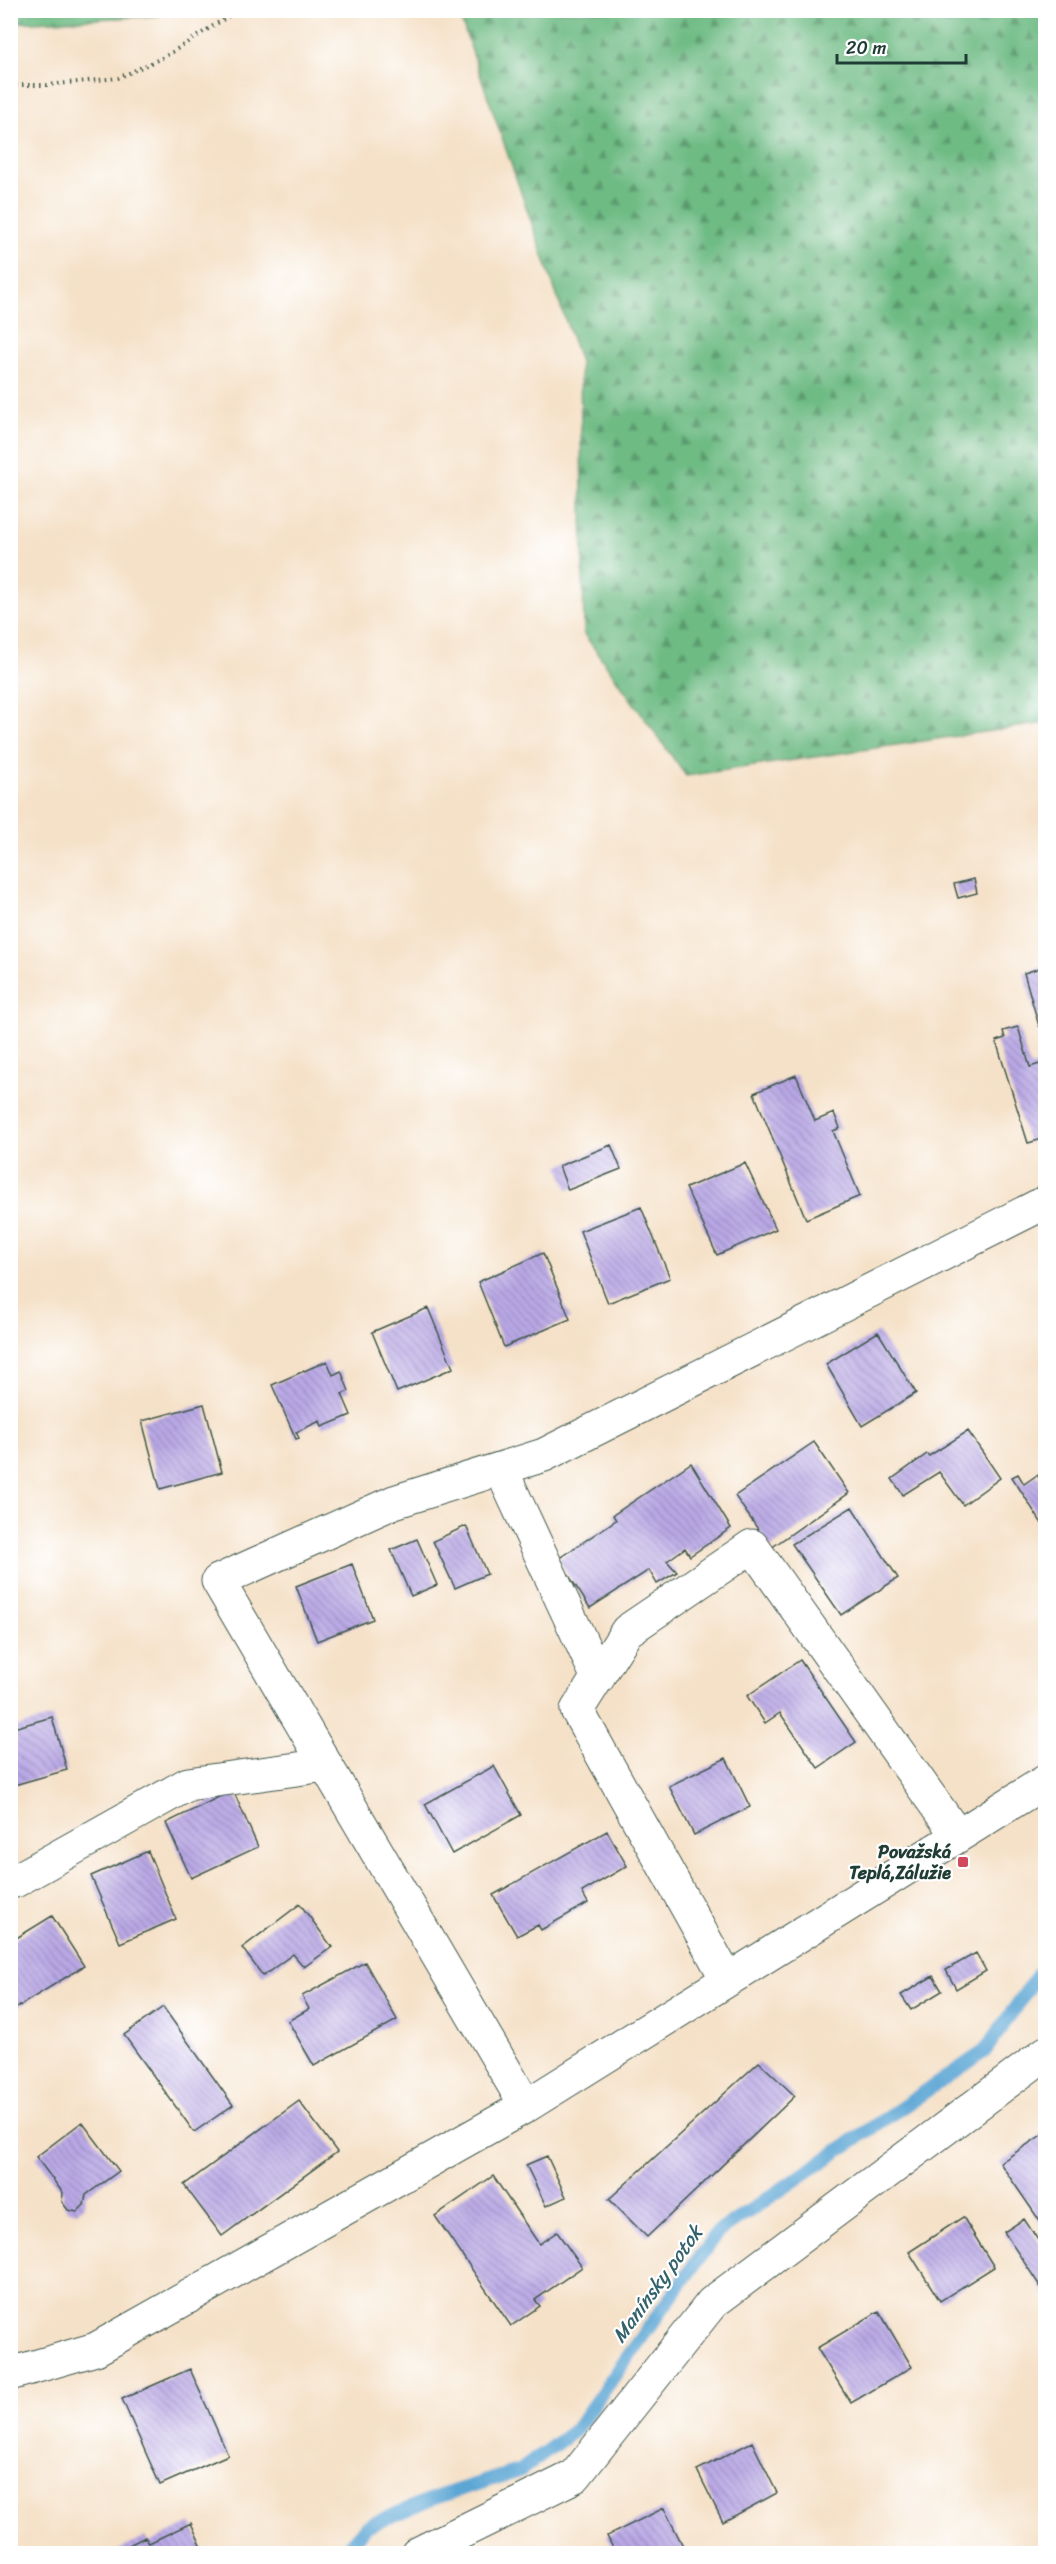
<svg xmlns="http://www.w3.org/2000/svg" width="1056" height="2564" viewBox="0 0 1056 2564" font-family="Sriracha,sans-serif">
	<defs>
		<pattern id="forest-firs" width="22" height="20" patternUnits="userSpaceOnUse" patternTransform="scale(1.5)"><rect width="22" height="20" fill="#6ebb84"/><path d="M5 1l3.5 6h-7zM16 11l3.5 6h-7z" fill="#5a996d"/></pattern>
		<pattern id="building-back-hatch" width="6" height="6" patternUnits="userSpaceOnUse" patternTransform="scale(1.5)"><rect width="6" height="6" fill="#b9a8e6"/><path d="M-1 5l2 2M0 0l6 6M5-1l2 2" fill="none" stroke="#968abb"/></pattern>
	</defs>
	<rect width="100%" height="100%" fill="#fff"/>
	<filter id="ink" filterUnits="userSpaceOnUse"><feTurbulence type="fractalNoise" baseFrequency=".0167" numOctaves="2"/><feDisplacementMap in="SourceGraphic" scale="12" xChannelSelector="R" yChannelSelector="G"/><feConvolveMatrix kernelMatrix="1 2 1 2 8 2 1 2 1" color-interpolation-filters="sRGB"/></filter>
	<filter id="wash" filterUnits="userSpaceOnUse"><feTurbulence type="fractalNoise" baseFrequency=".008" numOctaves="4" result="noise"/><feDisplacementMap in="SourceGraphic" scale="24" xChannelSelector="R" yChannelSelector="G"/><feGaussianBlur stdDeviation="1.35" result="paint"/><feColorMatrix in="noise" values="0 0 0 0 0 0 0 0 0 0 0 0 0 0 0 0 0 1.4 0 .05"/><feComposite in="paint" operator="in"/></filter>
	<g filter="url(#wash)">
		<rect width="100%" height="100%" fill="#f5e1c8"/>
		<path fill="url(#forest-firs)" stroke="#467c5c" stroke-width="1.5" d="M10,11L11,10L165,11L157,16L11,23Z
			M458,11H1045V723L686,776L584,634L580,362Z"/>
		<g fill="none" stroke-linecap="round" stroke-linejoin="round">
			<path stroke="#5ca6d4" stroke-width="14" d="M341,2554L366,2527L434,2498L521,2470L576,2429L717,2233L985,2051L1046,1963"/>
		</g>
		<g id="blocks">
			<path fill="url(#building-back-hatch)" d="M974,879L977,893L958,898L954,884Z
				M1046,966V1024L1039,1026L1024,973Z
				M1018,1027L1030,1067L1046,1062V1138L1028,1143L996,1041L1005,1038L1003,1031Z
				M796,1075L815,1121L834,1113L840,1128L833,1131L860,1196L806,1219L754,1093Z
				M611,1145L621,1169L568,1190L559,1166Z
				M745,1163L776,1229L717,1255L686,1188Z
				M641,1207L670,1278L608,1303L580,1231Z
				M543,1253L570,1319L504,1347L478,1282Z
				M428,1308L453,1368L397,1392L372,1332Z
				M878,1332L916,1393L862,1426L826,1364Z
				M327,1361L333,1375L341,1371L349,1391L342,1394L351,1415L322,1427L320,1421L296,1432L299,1438L296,1439L272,1385Z
				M204,1404L222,1472L160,1489L142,1421Z
				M968,1431L1000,1478L963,1505L939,1472L903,1495L892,1479L927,1454L929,1456Z
				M814,1442L849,1493L771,1548L735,1496Z
				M691,1463L731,1528L690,1556L685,1548L667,1561L677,1572L657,1584L649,1570L590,1608L558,1559L616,1520L613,1515Z
				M1018,1474L1024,1484L1037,1475L1046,1488V1530L1012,1477Z
				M852,1507L898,1578L841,1615L792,1544Z
				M466,1526L487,1574L455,1588L433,1541Z
				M417,1539L437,1585L411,1596L391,1550Z
				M352,1564L373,1619L317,1641L296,1586Z
				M800,1660L856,1742L818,1768L780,1713L765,1723L747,1696Z
				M52,1717L67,1770L14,1785L10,1772V1729Z
				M726,1758L750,1807L694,1835L669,1786Z
				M494,1766L521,1815L452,1854L425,1804Z
				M233,1790L258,1847L191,1878L166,1823Z
				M607,1831L627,1866L582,1892L588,1903L541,1930L538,1925L517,1936L493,1895Z
				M148,1851L176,1919L120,1943L91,1876Z
				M300,1904L332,1947L304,1967L293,1954L263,1976L242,1948Z
				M52,1916L84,1966L10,2012V1942Z
				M976,1953L986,1971L956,1989L946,1970Z
				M365,1962L397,2020L314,2066L288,2021L309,2009L302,1996Z
				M933,1976L942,1991L911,2010L901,1995Z
				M163,2007L233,2105L194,2132L124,2035Z
				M759,2062L795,2096L647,2237L609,2199Z
				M299,2101L337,2152L222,2236L184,2185Z
				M82,2122L119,2171L86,2195L84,2205L77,2212L68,2210L62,2202L63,2193L36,2157Z
				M1046,2132V2230L1000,2163Z
				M547,2156L566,2197L546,2206L526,2165Z
				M493,2176L539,2244L557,2232L582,2267L535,2300L540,2306L511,2326L435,2216Z
				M963,2217L994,2267L940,2301L909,2252Z
				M1024,2219L1046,2252V2295L1004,2232Z
				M879,2311L912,2367L851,2403L817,2348Z
				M190,2369L228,2455L160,2485L122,2399Z
				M752,2442L777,2493L723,2522L697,2470Z
				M664,2508L687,2554H616L607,2536Z
				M191,2523L205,2554H111L145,2537L149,2543Z"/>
		</g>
	</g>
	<g filter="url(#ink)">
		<use href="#blocks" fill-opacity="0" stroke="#3f564a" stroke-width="1.5"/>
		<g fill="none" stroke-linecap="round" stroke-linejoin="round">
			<defs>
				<path id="minor" d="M501,1469L598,1678
					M15,1881L188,1784L326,1765
					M727,1979L577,1710L627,1631L752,1546L957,1835
					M526,2106L218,1581L394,1502L544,1455L1046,1202
					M10,2374L96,2349L526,2106L1046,1781
					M417,2554L575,2476L712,2303L1046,2053"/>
			</defs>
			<use href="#minor" stroke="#3f564a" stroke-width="35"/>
			<path stroke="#3f564a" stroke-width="4" stroke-dasharray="1.5 4.5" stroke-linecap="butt" d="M10,85H47L118,78L166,56L238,10"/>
			<use href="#minor" stroke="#fff" stroke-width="33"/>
		</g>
	</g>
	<rect fill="#d1495b" stroke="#fff" stroke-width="2" x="957" y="1856" width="12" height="12" rx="3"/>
	<g text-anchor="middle" stroke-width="4.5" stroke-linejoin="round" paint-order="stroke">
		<g font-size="18" font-weight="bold" fill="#1f3d34" stroke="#fff" text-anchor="end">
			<text x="951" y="1858">Považská<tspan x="951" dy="21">Teplá,Zálužie</tspan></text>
		</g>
		<g font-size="20" font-style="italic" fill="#34626c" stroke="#fff">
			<text transform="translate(657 2284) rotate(-54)" y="7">Manínsky potok</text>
		</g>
	</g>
	<rect width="1056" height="2564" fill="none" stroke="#fff" stroke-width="36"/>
	<path d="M837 54v9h129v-9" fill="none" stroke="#1f3d34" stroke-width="3"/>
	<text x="846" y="54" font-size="18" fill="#1f3d34" stroke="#ffffff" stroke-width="4.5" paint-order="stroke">20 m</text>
</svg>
